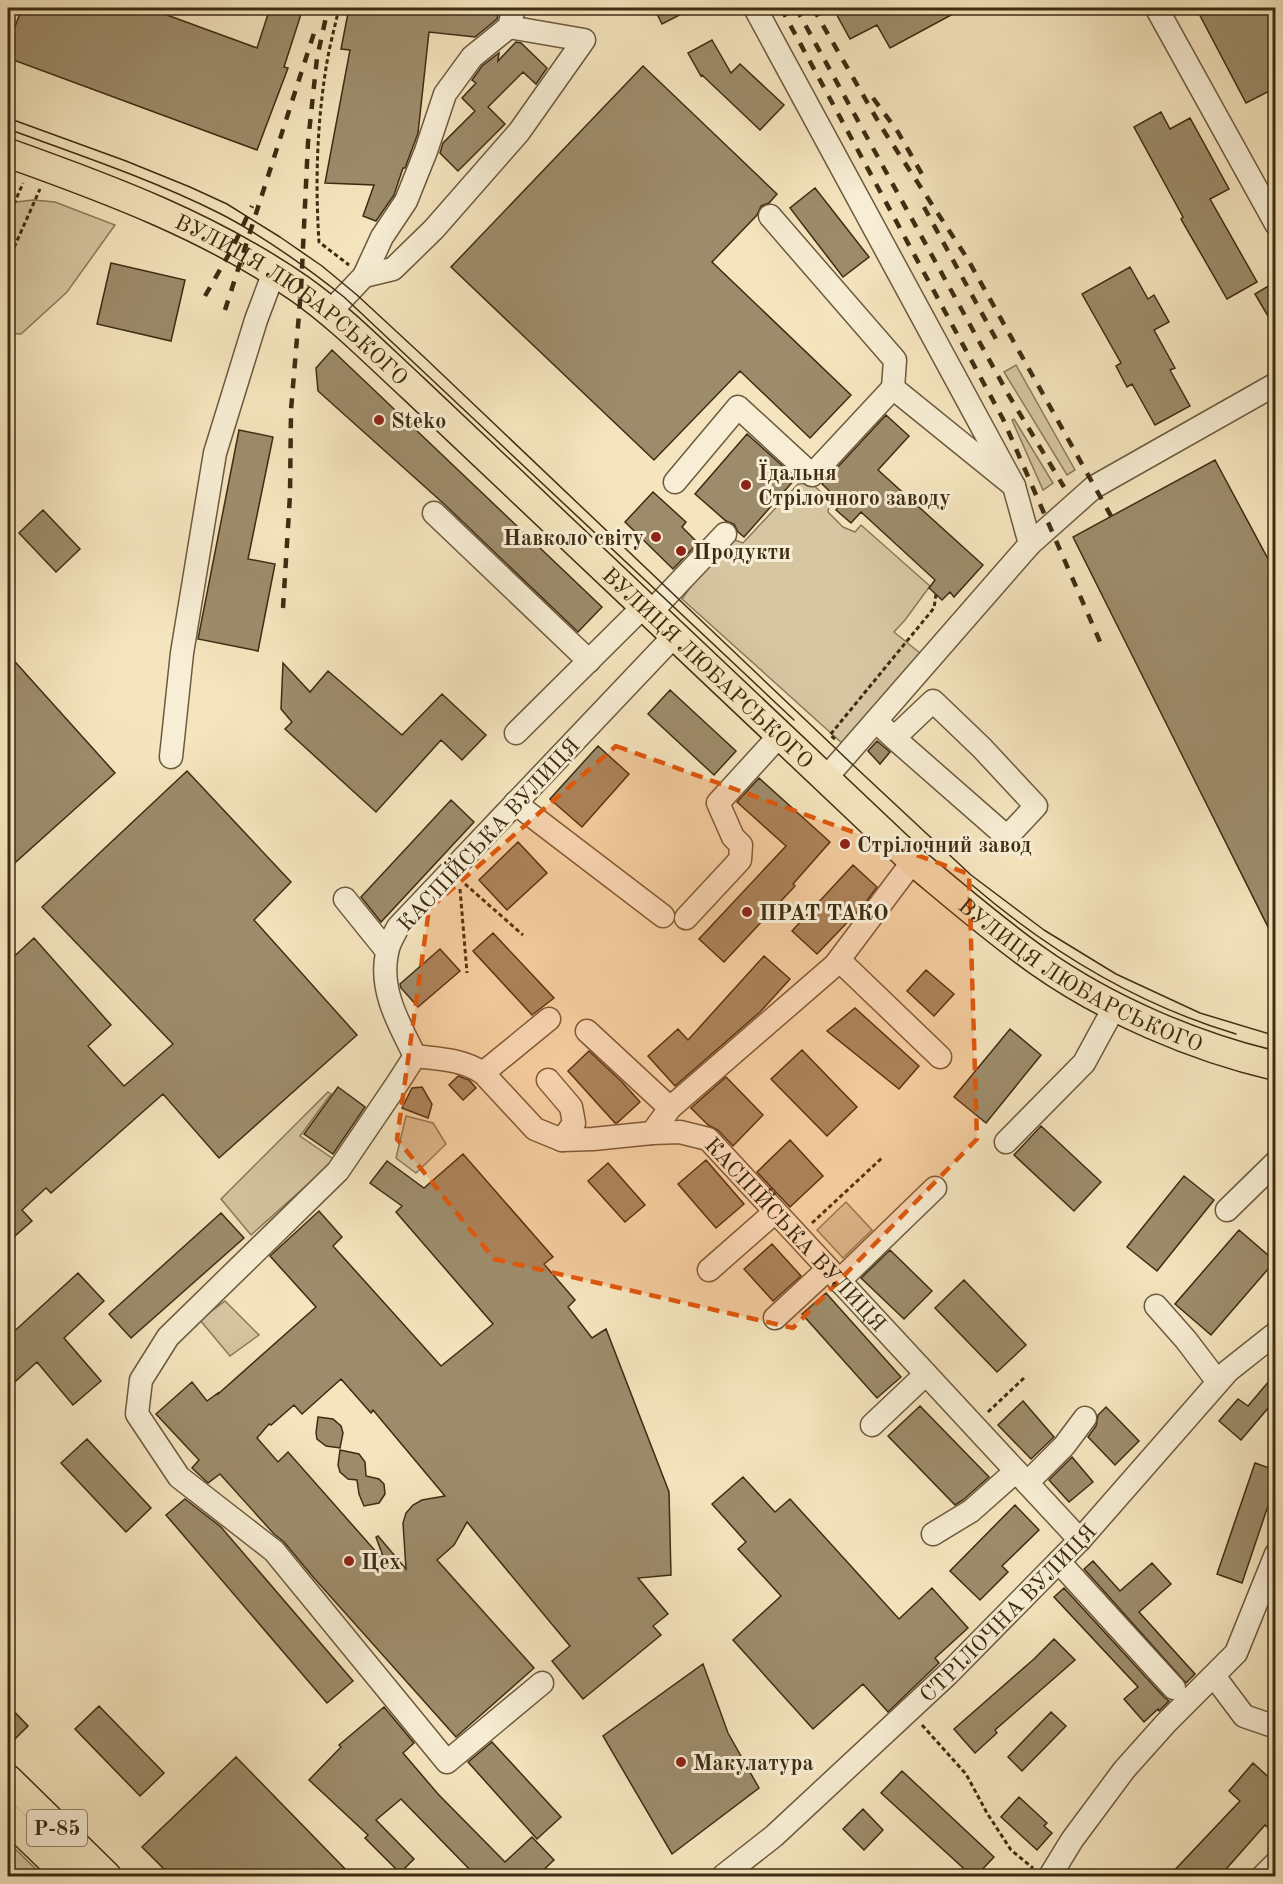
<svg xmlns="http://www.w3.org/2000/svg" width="1283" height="1884" viewBox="0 0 1283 1884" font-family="'Old Standard TT',serif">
	<rect width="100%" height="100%" fill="#f5e5be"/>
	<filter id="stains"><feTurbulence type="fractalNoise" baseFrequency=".00333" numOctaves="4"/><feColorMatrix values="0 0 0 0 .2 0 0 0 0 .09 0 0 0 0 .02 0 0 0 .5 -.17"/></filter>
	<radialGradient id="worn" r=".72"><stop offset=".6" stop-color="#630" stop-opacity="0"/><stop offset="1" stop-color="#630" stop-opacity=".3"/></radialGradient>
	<path fill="#d6c6a1" stroke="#8a795a" stroke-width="1.5" d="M33,200L55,202L115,225L67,292L21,334L8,333V203Z
		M1016,365L1075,470L1067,475L1004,372Z
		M1014,419L1053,483L1043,490L1012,420Z
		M811,483L830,500L828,512L843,527L855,532L861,525L930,586L905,620L894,632L925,657L843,744L682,599L726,537L743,543L798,484Z
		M328,1092L331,1094L300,1136L335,1160L251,1235L221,1199Z
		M406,1116L433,1123L446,1144L416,1173L396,1158Z
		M846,1202L872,1230L843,1258L817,1230Z
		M225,1301L259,1335L230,1356L200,1320Z
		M8,1842L43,1876H8Z"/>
	<path fill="#9d8c6b" stroke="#3e2c12" stroke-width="1.5" fill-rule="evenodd" d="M22,8H148L257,48L270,8H303L284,67L288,68L257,150L8,58V45Z
		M349,8H500L497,19L475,37L429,32L418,133L405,168H403L394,195L376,221L363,216L374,185L325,183L350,50L341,49Z
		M654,8H693L662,24Z
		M833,8H964L890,48L877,25L850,39Z
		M1196,8H1275V88L1246,103Z
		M712,40L731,73L740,64L784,105L760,130L702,75L701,76L688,53Z
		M516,42L521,43L547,68L536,84L523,72L488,107L505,124L458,171L440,153L443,143L475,111L462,98L476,83L472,80L482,66L499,53L498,61Z
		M643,66L777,194L769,203L761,206L757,215L712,262L851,395L810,438L740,371L654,460L451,267Z
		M1161,112L1170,129L1190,118L1229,189L1210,199L1257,282L1227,299L1181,219L1183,217L1134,127Z
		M815,188L869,257L843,277L790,208Z
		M111,263L185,280L171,341L97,324Z
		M1130,267L1148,299L1154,295L1169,322L1154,330L1175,368L1170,370L1190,406L1155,425L1132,384L1127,387L1116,366L1121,363L1082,294Z
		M1275,282V328L1255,294Z
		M332,350L602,607L578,632L443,503L318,391L316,368Z
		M886,415L909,436L878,470L983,565L954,597L950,592L942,600L929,588L935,580L861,512L851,523L836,510L842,503L822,484Z
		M239,430L273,437L248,559L275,564L258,651L198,639Z
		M747,434L796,478L744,537L738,532L734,524L726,521L695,494Z
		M1215,460L1275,572V941L1073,537Z
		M653,492L686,522L682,527L698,543L673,569L625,522Z
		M43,510L80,549L56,572L19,533Z
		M8,654L115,773L8,869Z
		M283,663L310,692L328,671L402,735L442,694L486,735L462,760L441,740L376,812L285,729L292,722L281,709Z
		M670,690L736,751L714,775L648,714Z
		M877,741L890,752L880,764L868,751Z
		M598,746L629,774L582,827L550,799Z
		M187,771L291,882L254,920L357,1035L219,1158L163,1094L51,1193L46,1188L22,1210L32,1221L8,1242V962L34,938L111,1025L88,1046L124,1086L173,1044L42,907Z
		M759,778L830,842L793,884L795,886L724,962L699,939L786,846L737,802Z
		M451,800L474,822L381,922L361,897Z
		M518,842L547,873L507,910L479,880Z
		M853,865L877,887L863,906L817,954L792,931Z
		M493,933L554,998L532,1015L473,951Z
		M440,949L460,971L418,1007L401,988L400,984Z
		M764,956L790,979L760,1012L675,1086L648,1056L678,1029L688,1040Z
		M926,970L954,994L934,1016L907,991Z
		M855,1008L919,1066L899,1089L827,1031Z
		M1010,1029L1041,1055L986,1123L954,1097Z
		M802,1050L857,1107L827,1136L771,1079Z
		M589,1051L622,1082L640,1102L617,1123H615L568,1071Z
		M458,1076L469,1080L476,1088L463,1100L449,1085Z
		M726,1077L763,1115L733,1146L718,1130L708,1125L691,1108Z
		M338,1087L365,1107L333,1154L304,1134Z
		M422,1087L432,1104L428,1118L402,1108L412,1088Z
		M1041,1126L1101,1182L1074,1211L1014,1155Z
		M790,1140L823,1176L790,1207L757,1172Z
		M463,1154L553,1257L544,1264L575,1300L568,1307L592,1338L606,1329L669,1492L671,1575L638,1578L668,1614L653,1626L661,1635L583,1699L552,1661L570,1646L467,1522L454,1545L437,1560L534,1668L456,1737L314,1578L284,1542L274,1534L220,1474L208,1483L192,1468L199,1460L156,1414L192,1382L207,1401L218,1393V1394L316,1307L270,1256L319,1211L342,1237L333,1246L441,1366L493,1324L396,1212L402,1206L370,1183L387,1161L424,1188ZM341,1379L371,1413L373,1410L445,1496L422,1500L413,1505L406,1513L403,1523L406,1569L378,1536L376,1537L385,1562L288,1452L278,1462L257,1438L269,1424L271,1425L294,1405L302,1414Z
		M706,1160L744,1204L716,1228L678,1184Z
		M608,1163L645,1205L625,1222L588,1181Z
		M1184,1176L1214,1200L1157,1271L1127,1247Z
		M221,1213L244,1238L131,1338L109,1314Z
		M1239,1230L1275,1261L1211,1335L1175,1304Z
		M772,1244L801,1276L773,1301L744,1269Z
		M890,1250L932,1291L904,1319L861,1278Z
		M78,1273L104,1301L64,1338L101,1381L73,1405L37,1362L8,1388V1337Z
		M964,1280L1026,1345L997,1372L935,1308Z
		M826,1293L901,1377L877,1398L802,1314Z
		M1275,1374V1400L1241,1440L1219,1421L1238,1399L1248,1406Z
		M1023,1401L1054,1437L1031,1459L998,1425Z
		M920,1406L989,1477L963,1500L955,1505L888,1436Z
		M1106,1407L1139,1441L1115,1465L1088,1437L1096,1426L1098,1415Z
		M318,1417L333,1419L341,1426L343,1433L340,1448L326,1446L317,1439L316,1433Z
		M87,1439L151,1508L126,1532L61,1463Z
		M340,1450L359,1454L365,1462L366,1476L379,1479L384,1484L385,1494L379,1503L364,1506L359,1494L357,1480L348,1479L340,1472L338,1465Z
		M1072,1457L1093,1482L1069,1502L1049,1480Z
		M1255,1463L1275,1470V1485L1242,1583L1217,1574Z
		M743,1477L775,1512L790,1499L899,1619L932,1588L968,1628L935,1658L939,1663L888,1712L863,1684L813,1729L733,1640L781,1596L738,1549L746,1542L712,1504Z
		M185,1499L221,1527L353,1681L327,1703L166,1515Z
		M1015,1505L1039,1530L1002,1566L1008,1572L980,1600L950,1571Z
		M1093,1561L1120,1591L1152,1563L1171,1584L1139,1612L1195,1674L1186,1683L1084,1569Z
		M1064,1588L1164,1697L1169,1701L1159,1711L1158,1709L1144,1722L1124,1699L1138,1687L1054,1597Z
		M1054,1639L1075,1660L995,1730L997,1733L975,1753L954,1729L1034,1659Z
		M703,1664L728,1733L759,1788L672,1854L603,1736Z
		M8,1705L28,1726L15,1739L8,1731Z
		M99,1706L164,1773L140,1796L75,1729Z
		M384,1707L414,1743L403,1753L438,1794L505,1862L532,1837L554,1860L537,1876H476L401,1799L376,1820L414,1859L400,1873L365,1838L368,1835L309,1780L341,1747L339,1745Z
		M1051,1712L1066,1726L1022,1771L1008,1757Z
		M492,1742L561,1817L537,1839L468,1762Z
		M236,1757L352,1876H171L142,1847Z
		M1253,1763L1275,1783V1834L1265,1825L1220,1876H1169L1240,1801L1229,1791Z
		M902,1771L994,1857L976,1876H972L881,1793Z
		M1019,1797L1047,1823L1044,1826L1052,1833L1037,1850L1001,1817Z
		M863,1809L883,1830L864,1850L843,1829Z"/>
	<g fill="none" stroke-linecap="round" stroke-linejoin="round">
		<defs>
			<g id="minor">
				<path d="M755,8L1014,486"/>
				<path d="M1157,9L1276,224"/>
				<path d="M770,216L895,360L893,388"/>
				<path d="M364,276L382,237L406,201L426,151L445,94L472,57L509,27L514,8"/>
				<path d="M330,312L364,276L393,269L434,229L519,132L584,40L509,27"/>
				<path d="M675,482L738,407L812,475L893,388L1014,486L1030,544"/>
				<path d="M434,513L589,661"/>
				<path d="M651,612L725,534"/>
				<path id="s1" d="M675,635L398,927C394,935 388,944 387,953C379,990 399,1024 415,1056C439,1059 462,1059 483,1073L535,1129L562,1140L593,1139L652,1133L680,1132L708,1139L1080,1540"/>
				<path d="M876,721L894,738L1007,837L1036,806L982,748L933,701L894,738"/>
				<path d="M516,733L644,606"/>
				<path d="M171,757L182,653L215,453L256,320L274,272"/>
				<path d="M825,779L1030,544L1094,487L1276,384"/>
				<path d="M515,803L663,916"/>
				<path d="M345,899L387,951"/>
				<path d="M686,918L740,860L741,845L733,837L718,803L779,736"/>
				<path d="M839,960L940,1057"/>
				<path d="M587,1031L670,1108"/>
				<path d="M415,1056L397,1084L338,1171L168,1337L141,1380L137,1414L179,1477L274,1551L447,1762L542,1683"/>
				<path d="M483,1073L549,1019"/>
				<path d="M548,1080L571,1107L574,1123L562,1140"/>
				<path d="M652,1133L670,1108L835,965L913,861"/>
				<path d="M1006,1142L1084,1063L1115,1006"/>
				<path d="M1227,1210L1276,1162"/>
				<path d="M709,1270L775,1212"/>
				<path d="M839,1281L935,1188"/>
				<path d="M1156,1306L1186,1340L1218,1382"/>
				<path d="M775,1318L828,1269"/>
				<path d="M872,1425L926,1374"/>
				<path d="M1027,1483L1064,1446L1085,1418"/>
				<path d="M933,1534L971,1511L1016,1471"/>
				<path d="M1059,1562L1174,1688"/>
				<path d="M1214,1676L1244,1716L1276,1727"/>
				<path id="s2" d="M723,1876L774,1836L948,1674L1080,1540L1228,1371L1276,1333"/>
				<path d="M1050,1876L1072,1840L1124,1770L1166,1723L1236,1653L1276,1554"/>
				<path d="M1263,1876L1276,1863"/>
			</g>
			<g id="major">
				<path id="s3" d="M8,153C109,189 211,227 300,289C341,318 377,355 413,388L913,861C954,895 994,930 1038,961C1106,1009 1194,1047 1276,1066"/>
				<path d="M8,1779L107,1876"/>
				<path d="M8,1818L68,1876"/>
			</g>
		</defs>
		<use href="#minor" stroke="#6c5a3d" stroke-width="25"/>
		<use href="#major" stroke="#3e2c12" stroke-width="31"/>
		<path stroke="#3e2c12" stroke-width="3" stroke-dasharray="4.5 3" stroke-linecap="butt" d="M339,8C335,26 330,44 327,62C317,121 315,182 319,242L349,265
			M8,218L23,183
			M8,261L40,189
			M835,739L830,735L934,608L936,594
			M465,884L523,935
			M460,889L467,973
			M812,1223L883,1157
			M988,1412L1024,1378
			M922,1725L966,1774L987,1813L1011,1850L1033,1868"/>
		<use href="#minor" stroke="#f8eed5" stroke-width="22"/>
		<use href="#major" stroke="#f5e5be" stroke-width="28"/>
		<path stroke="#3e2c12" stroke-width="1.5" d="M8,118L126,161L190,187L227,204L280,237L322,266L357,295L424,357L852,764L971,875L1044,930L1116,974L1200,1013L1276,1036
			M8,129C79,155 151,179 219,213C264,236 305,266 344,297L794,720
			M972,885C1049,951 1139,1005 1236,1034"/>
		<path stroke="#3e2c12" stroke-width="4.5" stroke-dasharray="10 10" stroke-linecap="butt" d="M781,8L1003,419L1101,644
			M796,8L1008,394L1064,487
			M813,8L882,128L967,258L1111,516
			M873,98L898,132L923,176
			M924,207L997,341
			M205,296L233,247L252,206
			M225,310L314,33
			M283,608L290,495L291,410L301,290L308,142L317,58L328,8"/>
	</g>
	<path fill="#e0570c" fill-opacity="0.2" stroke="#e0570c" stroke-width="4.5" stroke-dasharray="12 8" stroke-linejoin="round" d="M616,746L969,874L977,1139L793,1328L494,1259L397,1139L429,909Z"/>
	<g fill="#8f2418" stroke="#f8eed5" stroke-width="2">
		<circle cx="379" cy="420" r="6"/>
		<circle cx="746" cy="485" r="6"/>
		<circle cx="656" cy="537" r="6"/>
		<circle cx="681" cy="551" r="6"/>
		<circle cx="845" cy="844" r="6"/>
		<circle cx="747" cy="912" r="6"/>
		<circle cx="349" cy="1561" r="6"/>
		<circle cx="681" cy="1762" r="6"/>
	</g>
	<g text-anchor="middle" stroke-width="6" stroke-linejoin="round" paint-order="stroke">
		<rect fill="#f8eed5" stroke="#76664c" stroke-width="1.5" x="27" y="1810" width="60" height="36" rx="4.5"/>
		<g font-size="21" font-weight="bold" fill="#3e2c12">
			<text x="57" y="1835">Р-85</text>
		</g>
		<g font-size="22" fill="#3e2c12" stroke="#f8eed5">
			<text dy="8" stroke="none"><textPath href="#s3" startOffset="322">ВУЛИЦЯ ЛЮБАРСЬКОГО</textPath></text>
			<text dy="8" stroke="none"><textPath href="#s3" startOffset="880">ВУЛИЦЯ ЛЮБАРСЬКОГО</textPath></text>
			<text transform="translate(488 834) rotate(-47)" y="8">КАСПІЙСЬКА ВУЛИЦЯ</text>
			<text dy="8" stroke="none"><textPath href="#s3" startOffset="1366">ВУЛИЦЯ ЛЮБАРСЬКОГО</textPath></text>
			<text dy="8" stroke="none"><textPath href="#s1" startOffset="993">КАСПІЙСЬКА ВУЛИЦЯ</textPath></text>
			<text dy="8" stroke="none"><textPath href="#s2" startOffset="388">СТРІЛОЧНА ВУЛИЦЯ</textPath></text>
		</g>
		<g font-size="22" font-weight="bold" fill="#3e2c12" stroke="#f8eed5" text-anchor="start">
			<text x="391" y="428">Steko</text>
			<text x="758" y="480">Їдальня<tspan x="758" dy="25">Стрілочного заводу</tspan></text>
			<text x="644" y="545" text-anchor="end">Навколо світу</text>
			<text x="693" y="559">Продукти</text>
			<text x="857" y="852">Стрілочний завод</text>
			<text x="759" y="920">ПРАТ ТАКО</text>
			<text x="361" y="1569">Цех</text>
			<text x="693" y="1770">Макулатура</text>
		</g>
	</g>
	<rect width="1283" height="1884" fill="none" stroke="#f5e5be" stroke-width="30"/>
	<rect x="9" y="9" width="1265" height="1866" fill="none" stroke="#3e2c12" stroke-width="3"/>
	<rect x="15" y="15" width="1253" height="1854" fill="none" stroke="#3e2c12" stroke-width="1.5"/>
	<rect width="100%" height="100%" filter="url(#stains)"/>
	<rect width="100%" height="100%" fill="url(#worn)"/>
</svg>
